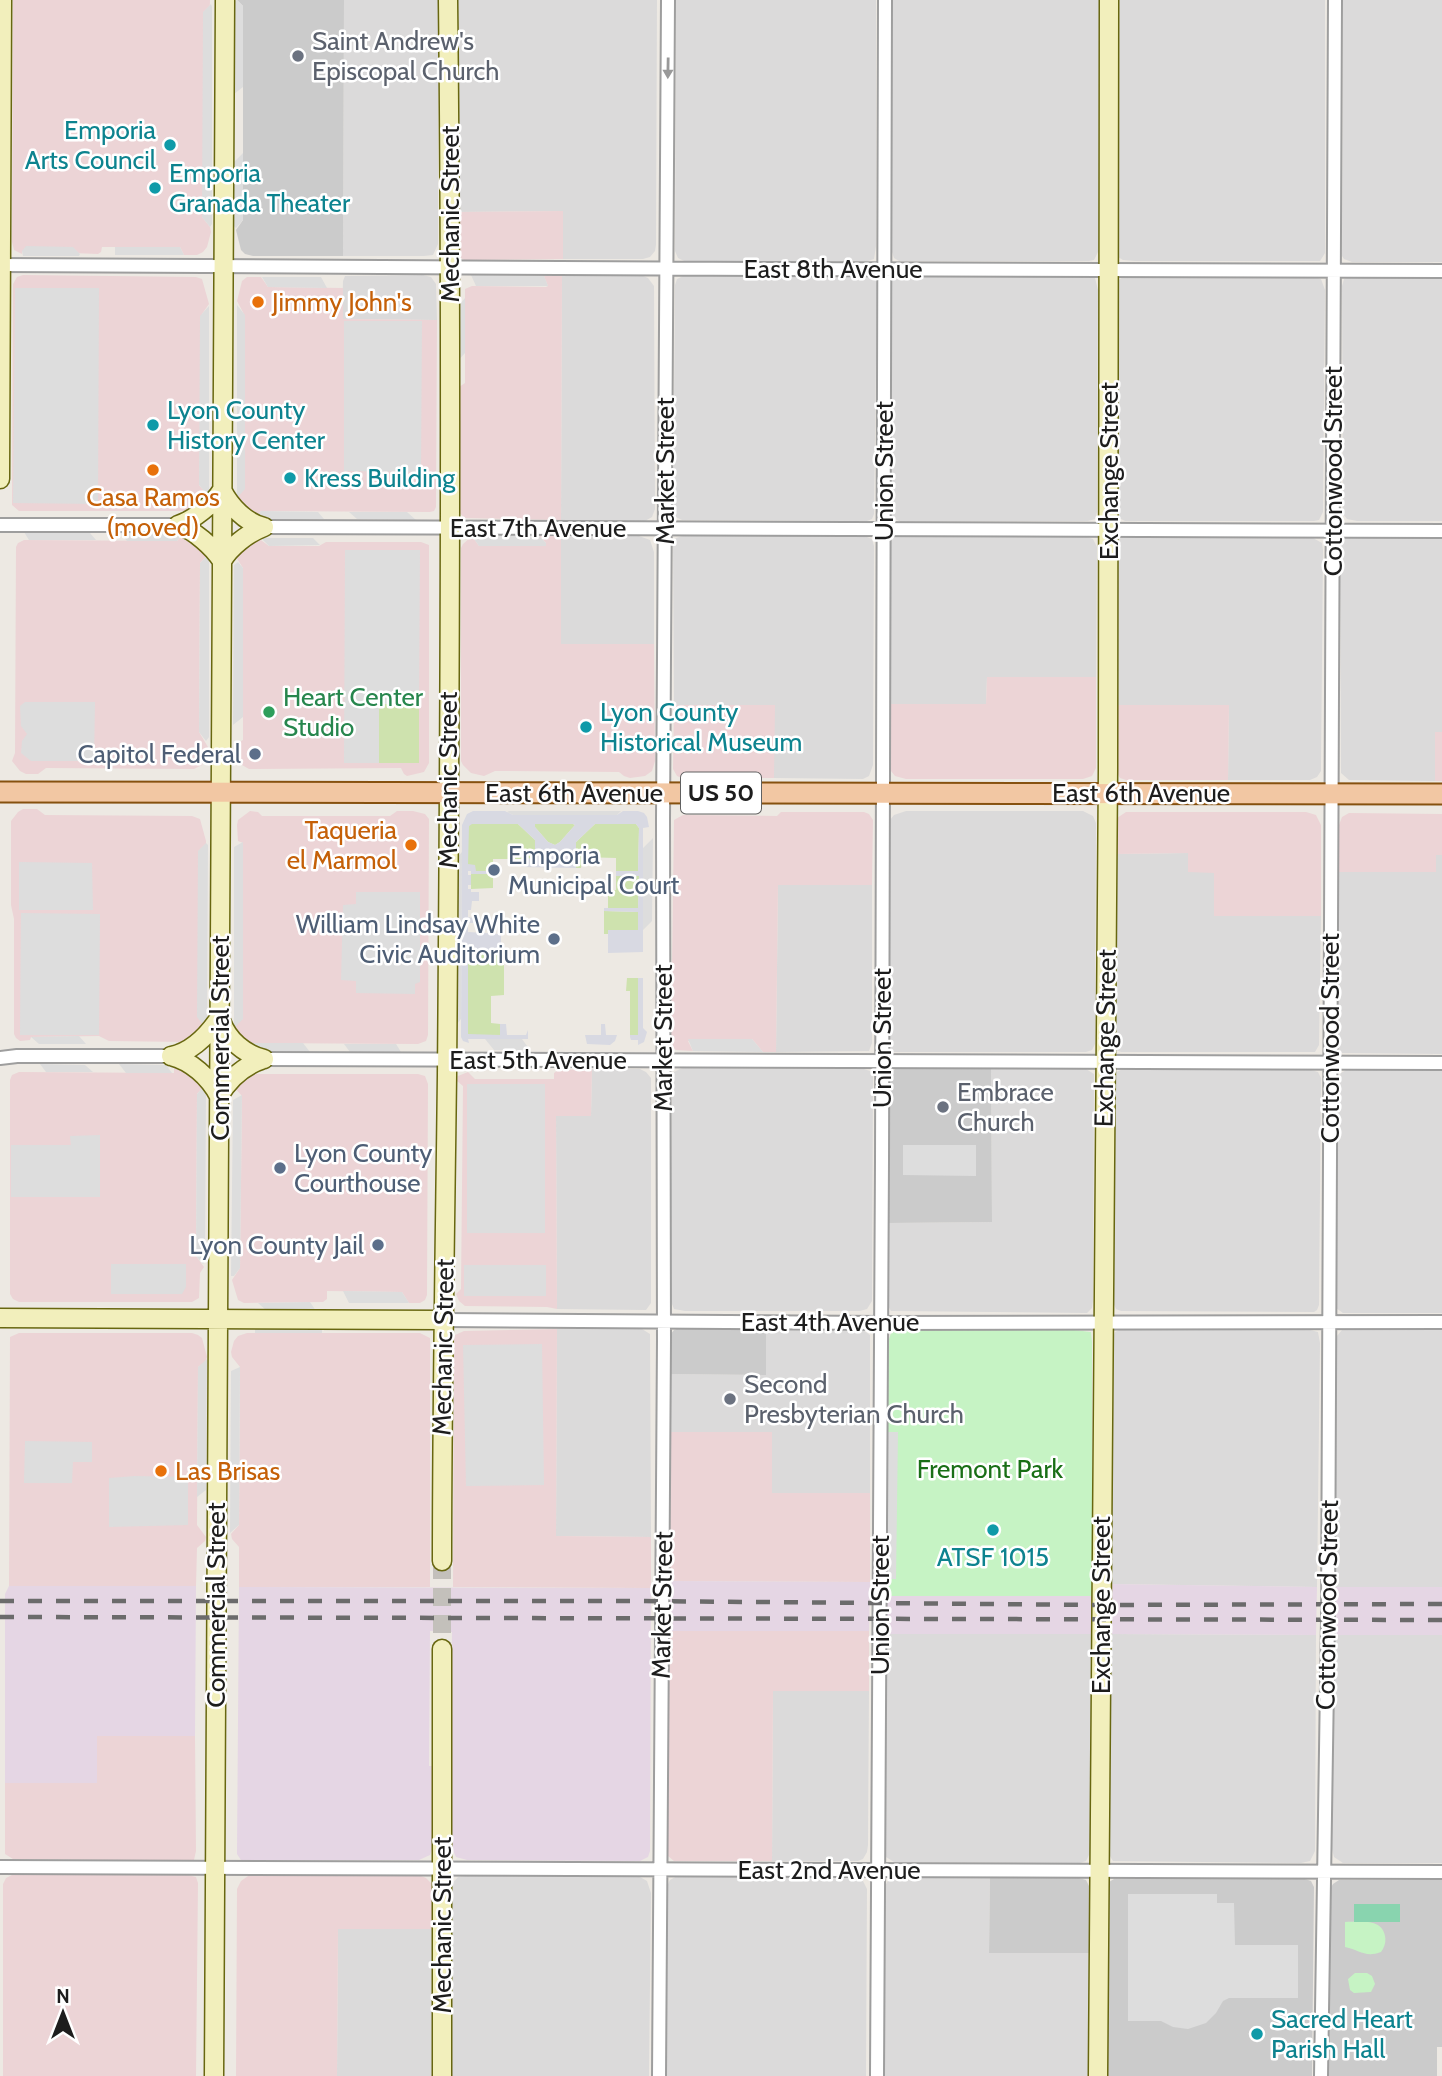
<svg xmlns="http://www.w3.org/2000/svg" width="1442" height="2076" viewBox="0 0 1442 2076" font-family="Cabin,sans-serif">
	<rect width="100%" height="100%" fill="#ede9e3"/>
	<path fill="#dbdada" d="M344,0H438V244L433,255L424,256H343Z
		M457,0H657L656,245L655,251L650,257L643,259H563L562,211L457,212Z
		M676,0H876V246L874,259L868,261H684L678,258L675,251Z
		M892,0H1099L1098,252L1094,260L1089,261H899L894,258L891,249Z
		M1118,0H1325V253L1320,261H1135L1123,260L1118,257Z
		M1343,0H1442V262H1352L1344,259L1342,256Z
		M423,275L431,277L436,284L437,320L342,319L343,281L345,276Z
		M562,275H641L648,278L654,286L655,509L652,517L645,521L561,520Z
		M868,275L874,277L877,283L874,514L872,519L867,521L682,520L676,517L673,511L675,285L677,279L683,276Z
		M897,275L1088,276L1095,278L1098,290L1097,512L1095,519L1088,521H899L891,517L892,289V279Z
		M1125,276L1312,277L1321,279L1325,290L1323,512L1319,520L1314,521H1125L1117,517V281Z
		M1350,277L1442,278V521H1357L1347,519L1343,514L1342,286L1344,279Z
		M561,535L639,536L650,540L654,552V644H561Z
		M682,536H864L872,539L874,546L873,765L869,776L863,779L774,778V705H674L673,544L676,538Z
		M1127,536L1313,538L1322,543L1323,550L1321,766V771L1317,777L1310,780H1228L1229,706L1114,705L1117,543L1118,539Z
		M894,537H1087L1093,539L1097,547L1096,677H987L986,704H890V543Z
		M1349,537L1442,538V732H1435V781L1349,780L1341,773L1340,545L1343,539Z
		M906,811H1083L1093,816L1096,823L1095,1044L1092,1050L1086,1052H894L890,1050L889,826L890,820L894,815Z
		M1189,853L1214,872L1215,916H1321L1319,1045L1315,1052H1121L1116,1050L1114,1045L1116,854Z
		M1435,855H1442V1054L1342,1053L1338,1048V1040L1339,872H1435Z
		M778,885H872V1043L869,1051L776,1052Z
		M682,1068L864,1069L870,1071L873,1077L872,1301L867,1309L860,1311H685L674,1309L670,1299L672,1078L674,1072Z
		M592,1069H640L646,1072L651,1078V1303L646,1310L557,1309L556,1116H591Z
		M991,1069H1086L1094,1074L1093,1300L1092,1308L1087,1313L894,1311H891L888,1306V1223L992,1222Z
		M1123,1069L1311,1070L1318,1072L1321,1078L1319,1305L1317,1310L1314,1312L1121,1311L1116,1309L1113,1302L1114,1078L1116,1072Z
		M1348,1069L1442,1070V1313H1343L1336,1308L1339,1078L1341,1073Z
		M766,1328H860L870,1335V1493H772V1432H670V1374L766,1375Z
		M557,1329H642L650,1334L651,1537L556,1536Z
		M1121,1329H1306L1318,1332L1320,1343L1317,1587L1110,1584L1112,1340L1115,1332Z
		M1342,1330H1442V1587H1335L1337,1336Z
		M886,1634H1092L1090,1853L1086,1861L1080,1863L894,1862L886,1857L884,1853Z
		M1109,1634L1316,1635L1315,1851L1310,1861L1301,1863L1113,1861L1108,1853Z
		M1335,1635H1442V1863H1343L1334,1857L1331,1845Z
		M773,1691H869L868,1845L867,1852L863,1859L858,1861H772Z
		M465,1876L640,1877L647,1881L651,1893L649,2076H450V1886L458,1877Z
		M677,1876L857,1878L863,1881L867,1889L866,2076H666V1888L670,1880Z
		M895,1877L990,1878L989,1953H1089V2076H883L885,1886L889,1879Z
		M338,1928L433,1929L432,2076H337Z"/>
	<path fill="#ecd4d6" d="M13,0H210L202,217L210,227L211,232L207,247L203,252L197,255H184L180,247H102L101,252L98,254L22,251V254L14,250L12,242Z
		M563,211V259L464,260L458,256L457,212Z
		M23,275L196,277L202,279L209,304L202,314L199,485L206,493L207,497L187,513V511H19L12,505L13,284L17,277Z
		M562,275L561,520L465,518L457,511L456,389L465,383V289L472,286L546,287L548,286L544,276Z
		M247,277H261L268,287L343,288V319L437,320L436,507L434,511L430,512L261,511L256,518L237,498L245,316L237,301L242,281Z
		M184,533L207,556L200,563L199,732L208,747L202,765L194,769L46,768L38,774H26L20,771L12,761L15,753L16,547L18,543L24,540L177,541Z
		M538,535H561V644H654L655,761L652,771L645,776L630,778L624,776L619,772L495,771L484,776L471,773L463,765L461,761V548L463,544L472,536L479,546L546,543Z
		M258,538L269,546H319L326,542H421L429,545V763L424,772L407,776L404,774L401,768L249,769L242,765L236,744L243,740V568L236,557V554Z
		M987,677H1096V768L1092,776L1083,779H906L895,776L891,771L890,765V704H986Z
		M674,705H775L774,778H682L677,776L673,769Z
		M1114,705H1229L1228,780H1126L1120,778L1116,771Z
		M1435,732H1442V781H1435Z
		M23,809H37L45,815L192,816L200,819L206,841V1027L185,1042L109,1041L99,1036L31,1037L30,1040L20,1041L16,1038L14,1034V919L11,905V821L18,812Z
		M250,811L258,812L262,816H390L397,811H413L425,814L429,819L428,1035L426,1041L418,1044L252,1043L249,1047L234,1028L243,843L238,841L237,825L238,820Z
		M781,812H864L869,814L873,820L872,885H778L776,1052H763L752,1039L688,1041L693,1051L676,1050L673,1048L671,1041L674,820L683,815L777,816Z
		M1126,812H1306L1316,815L1321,825V916H1214V873L1188,872V853L1116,854L1117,818Z
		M1349,813L1442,814V855H1436V872H1339V825L1342,817Z
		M174,1063L184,1065L204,1086L197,1094L196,1256L204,1267L200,1273L199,1298L192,1302H19L13,1299L10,1294V1080L12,1075L19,1072L174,1073Z
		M256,1068V1074H418L425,1076L428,1084L427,1295L425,1300L420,1303H409L402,1292L327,1291V1299L323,1302L244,1303L238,1300L232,1280L240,1268L242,1096L234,1087Z
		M592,1069L591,1116H556L557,1309L547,1307L465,1306L459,1301L456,1294L461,1289L463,1086L457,1081L458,1076L468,1072L475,1079H554V1073L558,1070Z
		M557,1329L556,1536L651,1537V1588L453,1587L454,1338L455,1335L464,1331Z
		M19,1333H192L198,1335L202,1338L207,1357L205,1362L198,1367L197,1525L206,1537L205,1541L197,1548L196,1586H9L10,1337Z
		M247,1333H420L430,1338V1587H239V1547L232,1539L231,1534L239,1525L240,1367L232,1357L231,1352L234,1341L238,1336Z
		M670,1432H772V1493H870V1582L669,1581Z
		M668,1631H869V1691H773L772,1861H674L668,1856L666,1848Z
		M97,1736H195L196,1851L194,1860L190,1861L13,1859L5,1854V1783H97Z
		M12,1875H188L196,1877L198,1883L196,2076H3V1884L6,1878Z
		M252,1875L421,1876L426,1878L431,1883L433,1892V1929H338L337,2076H236L237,1889L241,1881L248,1876Z"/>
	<path fill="#e5d6e4" d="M669,1581L870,1582L869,1631H668Z
		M1110,1584L1317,1587L1316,1635L1109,1634Z
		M9,1586H196L195,1736H97V1783H5V1594Z
		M239,1587L651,1588L650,1851L648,1857L640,1861L467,1860L456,1857L450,1844L452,1632L430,1631L429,1766H434L433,1847L430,1855L419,1860H241L237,1854Z
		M1335,1587H1442V1635H1335Z
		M887,1596H1092V1634H886Z"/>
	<path fill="#cbcbcb" d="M237,0H344L343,256H253L245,254L241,250L236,230L243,220V6Z
		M895,1069H991L992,1222L888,1223V1079L891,1073Z
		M679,1328H766V1375L670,1374V1335L674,1330Z
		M990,1878H1079L1086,1880L1089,1886V1953H989Z
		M1114,1879H1305L1311,1881L1314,1887L1312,2076H1107L1108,1888L1109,1882Z
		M1339,1880H1442V2047H1437V2076H1329L1330,1889L1333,1884Z"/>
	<path fill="#cee2ae" d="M379,704H419V763H379Z
		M470,824H518L535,840V859H493V871H475L468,865V827Z
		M535,824H573L575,825L560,842L555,845L548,842L534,826Z
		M595,824H636L639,828L638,871H616V858L582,857L581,868H576V842Z
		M471,874H493V888L471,889Z
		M616,876H639L638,909L608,908V890H616Z
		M604,911L638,912V931L609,930L608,934H604Z
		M473,952H504V995L491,996V1023L500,1024V1035H468V954Z
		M627,978H638V1035H630V991H626Z"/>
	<path fill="#c6f3c4" d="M900,1330H1074L1091,1332L1092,1342V1596H887L888,1342L891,1333Z
		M1345,1922C1358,1922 1382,1918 1385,1936C1386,1942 1385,1947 1381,1952C1365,1958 1360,1950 1345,1947Z
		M1355,1973H1367L1372,1976L1375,1984L1371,1992L1354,1993L1350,1990L1348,1979Z"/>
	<path fill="#89d4af" d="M1354,1904H1400V1922H1354Z"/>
	<path fill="#ddd" d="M237,0L243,6V87L234,94L233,2Z
		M211,4L212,7V224L210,227L202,217L203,12Z
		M243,153V220L236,228L233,225V163Z
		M26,246L73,247L80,254L79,256H23L22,251Z
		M115,247H180L184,255H115Z
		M471,275L544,276L548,286H476Z
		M262,277H321L327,288L268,287Z
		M15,288H99L98,504L13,503Z
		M465,298V353L456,363V309Z
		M237,305L245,315V489L237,498Z
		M209,306V490L206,493L199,485L200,316Z
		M344,321H422L421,472L344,471Z
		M261,511L318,512L324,519H263L258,514Z
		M349,512H407L416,520L357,519Z
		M24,532L90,533L96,540H29Z
		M120,533H177L180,537L177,541H127Z
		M478,535H538L546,543V546H479L472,536Z
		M261,538H313L320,545L269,546Z
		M345,550H420L419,704H379V763H344Z
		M207,556L209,557V737L206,741L199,732L200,563Z
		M238,562L243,568V717L233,725L234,565Z
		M25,702H95L94,761H31L21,753L22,741L27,734L21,726L20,706Z
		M509,811H621L617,815H513L507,812Z
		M653,838L652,921L643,930V848Z
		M243,842V1019L234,1028V847Z
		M206,843L208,845L207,1022L204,1026L197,1017L198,851Z
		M462,852L461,1019L452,1030L454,861Z
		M19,862L92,863L93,910H19Z
		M356,892H420V982L415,984V994L356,993V981L341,980L343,905L356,904Z
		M21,913L100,914L99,1035H20Z
		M79,1036L86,1044H39L31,1037Z
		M485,1039H522L530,1050H494Z
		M688,1039H752L763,1052L693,1051Z
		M252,1043H303L310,1052L259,1051Z
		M344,1044H396L401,1052H350Z
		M40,1064L85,1065L93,1072H46Z
		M119,1064L166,1065L172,1073H126Z
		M467,1084H545V1233H467Z
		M204,1086L206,1087L205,1261L203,1264L196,1256L197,1094Z
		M242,1095L240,1268L234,1276H231L233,1100Z
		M100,1135V1197H11V1145H71L70,1136Z
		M903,1145H976V1176L903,1175Z
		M111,1264H186V1287L182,1294H111Z
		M464,1265H546V1296H464Z
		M343,1291L402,1292L409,1303H349Z
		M310,1302L316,1311H267L258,1303Z
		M255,1329H322V1333H255Z
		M542,1344L544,1485L466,1486L463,1345Z
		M207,1359L206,1490L197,1497L198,1367Z
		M240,1367L239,1525L230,1533L231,1371Z
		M886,1432H898L896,1579H885Z
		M25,1441L92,1442V1462H73L72,1483H24Z
		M135,1476L188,1477V1525L109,1527V1478Z
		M1128,1894H1217V1903H1234L1235,1945H1298V1998H1229L1223,2001L1216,2013L1206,2023L1188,2029L1173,2027L1161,2021H1128Z"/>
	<path fill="#d8d9e2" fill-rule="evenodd" d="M473,811H505L513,815H617L623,811H638L644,813L647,817L649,827L643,828V952L608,953V930H638V912L604,911V908H638L639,876H616V871H638L639,828L636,824H595L576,842V868L521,867V859L535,858V840L518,824H472L469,826L468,864L475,865L476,871H493V874H471V871H468V875H471V885H468V889H471V892H479V901H472L471,910H468V917L473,918V923H468V932L501,934V952L468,954V1034L500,1035V1024H506L507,1035H526L528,1030V1039H468L469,1043L463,1041L461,1037L462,825L467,814ZM535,824H573L575,825L560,842L555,845L548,842L535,827Z
		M638,978H643V1028L647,1032L644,1042L638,1045V1040H631L630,1037V1035H638Z
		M601,1024H605L606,1035H617L615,1041L610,1045L587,1044L585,1035H601Z"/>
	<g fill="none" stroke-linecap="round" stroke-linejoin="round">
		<path stroke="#c3c0bb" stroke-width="18" stroke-dasharray="18 9" stroke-linecap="butt" d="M442,1561V1649"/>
		<defs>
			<path id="street" d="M0,265L770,269L1442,271
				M0,525H178
				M264,527L1442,531
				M0,1058L17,1056H171
				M264,1059L1442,1063
				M443,1320L882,1323L1442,1322
				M0,1867L1442,1872
				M659,2076L664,1340L663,820L668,0
				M877,2076L882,1161L885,0
				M1321,2076L1328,1619L1335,0"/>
			<path id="secondary" d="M0,479L2,0
				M178,525C194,520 213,504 222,490C230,506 246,523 264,527
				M178,525C194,530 213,547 222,561C230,547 248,533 264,527
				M221,1021C228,1040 244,1054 264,1059
				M171,1056C191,1061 209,1077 219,1096C229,1079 245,1065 264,1059
				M171,1056C192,1052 208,1035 220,1017
				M0,1318L443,1320
				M442,1561C442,1399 445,1237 447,1075C450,716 452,358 448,0
				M442,1649V2076
				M214,2076L225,0
				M1098,2076L1108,769L1109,0"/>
			<path id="primary" d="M0,792L1442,794"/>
		</defs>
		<use href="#street" stroke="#9e9e9e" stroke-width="16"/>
		<use href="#secondary" stroke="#686710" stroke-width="21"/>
		<use href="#primary" stroke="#86510f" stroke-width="23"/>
		<use href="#street" stroke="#fff" stroke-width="12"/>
		<use href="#secondary" stroke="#f2efbc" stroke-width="18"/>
		<use href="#primary" stroke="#f2c7a3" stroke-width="19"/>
		<path stroke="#6b6b6b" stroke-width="4.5" stroke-dasharray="14 14" stroke-linecap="butt" d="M0,1601H641L1101,1605L1442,1604
			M0,1617L1442,1620"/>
	</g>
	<defs><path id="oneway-solid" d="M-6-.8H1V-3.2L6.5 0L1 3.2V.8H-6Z" transform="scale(1.75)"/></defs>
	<use fill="#999" href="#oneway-solid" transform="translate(668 68) rotate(91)"/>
	<g fill="#6b7280" stroke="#fff" stroke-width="2.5">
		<circle cx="298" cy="56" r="7"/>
		<circle cx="943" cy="1107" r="7"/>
		<circle cx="730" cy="1399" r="7"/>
	</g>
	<g fill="#0f9aa8" stroke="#fff" stroke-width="2.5">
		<circle cx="170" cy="145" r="7"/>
		<circle cx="155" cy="188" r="7"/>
		<circle cx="153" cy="425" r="7"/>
		<circle cx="290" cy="478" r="7"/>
		<circle cx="586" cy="727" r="7"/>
		<circle cx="993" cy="1530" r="7"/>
		<circle cx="1257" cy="2034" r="7"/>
	</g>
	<g fill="#e8710a" stroke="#fff" stroke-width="2.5">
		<circle cx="258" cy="302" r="7"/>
		<circle cx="153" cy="470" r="7"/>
		<circle cx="411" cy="845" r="7"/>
		<circle cx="161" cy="1471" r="7"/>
	</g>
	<circle fill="#2e9e5b" stroke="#fff" stroke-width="2.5" cx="269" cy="712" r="7"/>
	<g fill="#5c6f8a" stroke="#fff" stroke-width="2.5">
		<circle cx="255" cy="754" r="7"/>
		<circle cx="494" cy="870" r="7"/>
		<circle cx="554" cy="939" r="7"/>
		<circle cx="280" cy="1168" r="7"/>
		<circle cx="378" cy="1245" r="7"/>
	</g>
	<g text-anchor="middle" stroke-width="5" stroke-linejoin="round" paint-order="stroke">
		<rect fill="#fff" stroke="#616161" stroke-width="2" x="681" y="772.5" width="80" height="41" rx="5"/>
		<g font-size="24" font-weight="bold" fill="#1d1d1d">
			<text x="721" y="801">US 50</text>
		</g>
		<g font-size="26" fill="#5b616d" stroke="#fff" text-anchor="start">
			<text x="312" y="50">Saint Andrew's<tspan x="312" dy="30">Episcopal Church</tspan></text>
			<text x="957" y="1101">Embrace<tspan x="957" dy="30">Church</tspan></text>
			<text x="744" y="1393">Second<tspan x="744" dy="30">Presbyterian Church</tspan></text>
		</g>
		<g font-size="26" fill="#0d838f" stroke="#fff" text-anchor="start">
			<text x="156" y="139" text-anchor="end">Emporia<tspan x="156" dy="30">Arts Council</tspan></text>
			<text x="169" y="182">Emporia<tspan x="169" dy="30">Granada Theater</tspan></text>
			<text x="167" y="419">Lyon County<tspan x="167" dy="30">History Center</tspan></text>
			<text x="304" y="487">Kress Building</text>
			<text x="600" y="721">Lyon County<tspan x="600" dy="30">Historical Museum</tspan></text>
			<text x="993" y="1566" text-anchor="middle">ATSF 1015</text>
			<text x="1271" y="2028">Sacred Heart<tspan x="1271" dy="30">Parish Hall</tspan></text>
		</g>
		<g font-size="26" fill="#1d1d1d" stroke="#fff">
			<text transform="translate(450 214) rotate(-90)" y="9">Mechanic Street</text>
			<text x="833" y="278">East 8th Avenue</text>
			<text transform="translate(665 471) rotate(-90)" y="9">Market Street</text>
			<text transform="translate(884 471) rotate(-90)" y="9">Union Street</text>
			<text transform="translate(1109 471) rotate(-90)" y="9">Exchange Street</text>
			<text transform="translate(1333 471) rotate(-90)" y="9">Cottonwood Street</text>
			<text x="538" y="537">East 7th Avenue</text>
			<text transform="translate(448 780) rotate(-90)" y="9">Mechanic Street</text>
			<text x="574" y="802">East 6th Avenue</text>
			<text x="1141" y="802">East 6th Avenue</text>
			<text transform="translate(220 1038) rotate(-90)" y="9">Commercial Street</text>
			<text transform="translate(663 1038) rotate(-90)" y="9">Market Street</text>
			<text transform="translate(882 1038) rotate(-90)" y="9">Union Street</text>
			<text transform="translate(1105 1038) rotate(-89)" y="9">Exchange Street</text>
			<text transform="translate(1330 1038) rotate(-90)" y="9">Cottonwood Street</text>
			<text x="538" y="1069">East 5th Avenue</text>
			<text x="830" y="1331">East 4th Avenue</text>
			<text transform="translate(443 1347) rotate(-89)" y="9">Mechanic Street</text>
			<text transform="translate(216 1605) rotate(-90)" y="9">Commercial Street</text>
			<text transform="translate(662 1605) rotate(-89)" y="9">Market Street</text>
			<text transform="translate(880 1605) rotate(-90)" y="9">Union Street</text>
			<text transform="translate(1101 1605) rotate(-90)" y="9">Exchange Street</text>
			<text transform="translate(1327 1605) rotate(-89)" y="9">Cottonwood Street</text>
			<text x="829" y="1879">East 2nd Avenue</text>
			<text transform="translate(442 1925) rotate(-90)" y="9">Mechanic Street</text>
		</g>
		<g font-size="26" fill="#c56008" stroke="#fff" text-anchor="start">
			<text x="272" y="311">Jimmy John's</text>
			<text x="153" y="506" text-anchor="middle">Casa Ramos<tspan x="153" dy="30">(moved)</tspan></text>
			<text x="397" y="839" text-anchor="end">Taqueria<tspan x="397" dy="30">el Marmol</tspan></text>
			<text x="175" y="1480">Las Brisas</text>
		</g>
		<g font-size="26" fill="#27864d" stroke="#fff" text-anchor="start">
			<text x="283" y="706">Heart Center<tspan x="283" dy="30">Studio</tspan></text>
		</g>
		<g font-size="26" fill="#4e5e75" stroke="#fff" text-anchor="end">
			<text x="241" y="763">Capitol Federal</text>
			<text x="508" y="864" text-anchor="start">Emporia<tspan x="508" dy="30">Municipal Court</tspan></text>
			<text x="540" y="933">William Lindsay White<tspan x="540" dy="30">Civic Auditorium</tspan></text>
			<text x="294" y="1162" text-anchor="start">Lyon County<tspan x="294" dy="30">Courthouse</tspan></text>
			<text x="364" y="1254">Lyon County Jail</text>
		</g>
		<g font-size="26" fill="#196f16" stroke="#fff">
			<text x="990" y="1478">Fremont Park</text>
		</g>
	</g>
	<g transform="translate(63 2013)" stroke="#ffffff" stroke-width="5" paint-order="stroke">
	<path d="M0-5L12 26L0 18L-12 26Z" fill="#1d1d1d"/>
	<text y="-10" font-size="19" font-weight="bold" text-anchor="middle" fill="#1d1d1d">N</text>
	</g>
</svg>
